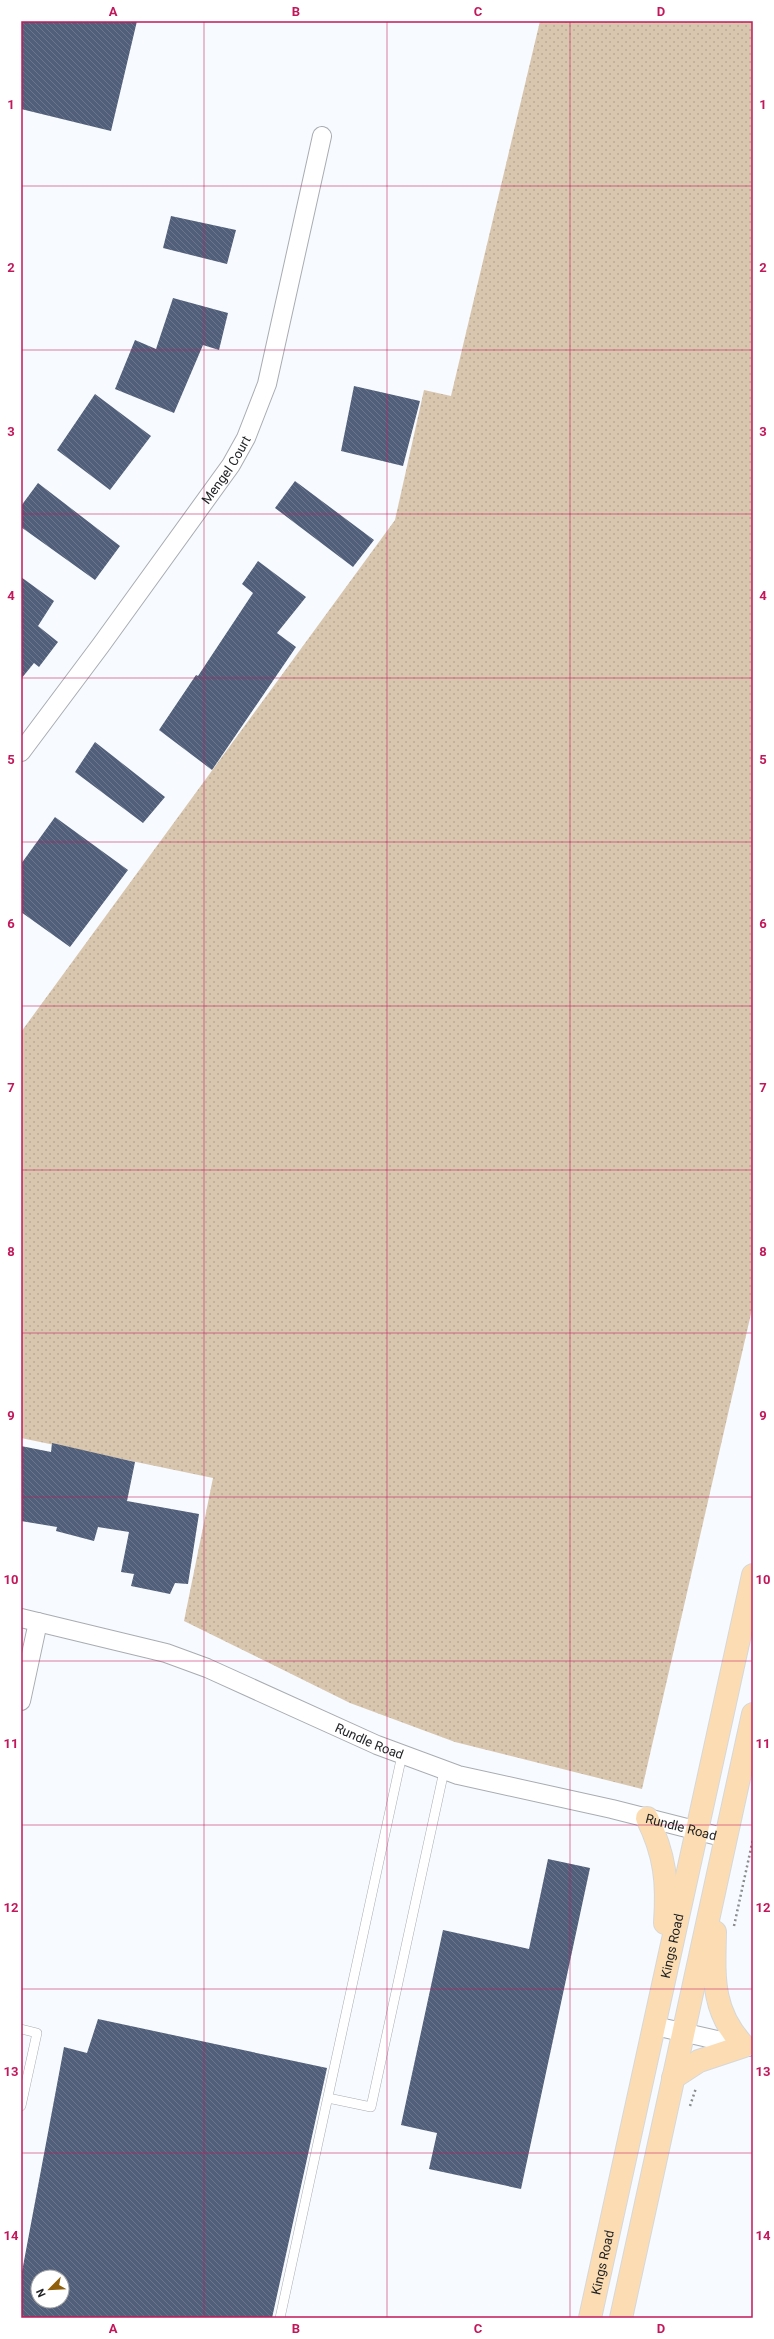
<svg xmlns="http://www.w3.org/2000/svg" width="774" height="2339" viewBox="0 0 774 2339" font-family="Roboto,sans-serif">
	<defs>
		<pattern id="grass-dots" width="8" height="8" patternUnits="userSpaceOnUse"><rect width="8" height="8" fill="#d9c6af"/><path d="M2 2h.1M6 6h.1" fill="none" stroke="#baaa96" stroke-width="1.8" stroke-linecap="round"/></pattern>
		<pattern id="building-back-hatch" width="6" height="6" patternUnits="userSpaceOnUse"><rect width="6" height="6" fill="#515f7a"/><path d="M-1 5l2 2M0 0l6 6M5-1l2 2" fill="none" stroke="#6c768b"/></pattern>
	</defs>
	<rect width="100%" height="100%" fill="#f7fafe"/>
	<path fill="url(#grass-dots)" d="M540,21H753V1305L642,1789L455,1742L350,1703L184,1621L213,1478L21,1438V1032L395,520L424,390L451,396Z"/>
	<path fill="url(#building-back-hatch)" fill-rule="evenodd" d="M21,21H137L111,131L21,109Z
		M171,216L236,230L227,264L163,248Z
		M173,298L228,313L219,350L203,345L174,413L115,389L135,340L156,349Z
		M354,386L420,401L403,466L341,451Z
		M95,394L151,436L110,490L57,450Z
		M295,481L374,540L353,567L275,508Z
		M38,483L120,546L95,580L21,527V506Z
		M258,561L306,597L277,633L296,647L212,770L159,730L196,675L198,676L253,593L242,584Z
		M21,577L54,601L38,626L58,642L39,667L34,663L21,679Z
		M95,742L165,797L143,823L75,772Z
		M55,817L128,870L70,947L21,912V864Z
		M52,1443L135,1462L127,1501L199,1514L188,1584L175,1583L170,1594L131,1586L134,1574L121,1572L129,1532L98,1527L94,1541L56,1531L57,1527L21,1521V1446L51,1452Z
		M548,1859L590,1868L521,2189L429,2169L437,2133L401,2125L443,1930L529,1949Z
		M98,2019L327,2068L272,2318H21V2277L64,2047L87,2053ZM38,2277H62V2301H38Z"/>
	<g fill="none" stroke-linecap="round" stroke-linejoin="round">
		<defs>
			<path id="service" d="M21,2029L37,2033L21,2106
				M328,2098L371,2107L444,1771
				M280,2318L402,1755"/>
			<g id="minor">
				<path id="s1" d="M21,752L101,645L231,465L246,438L267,384L322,136"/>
				<path id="s2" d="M21,1618L166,1653L207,1668L377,1745L458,1775L612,1809L726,1838"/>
				<path d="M21,1701L38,1622"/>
				<path d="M655,2026L748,2047"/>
			</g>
			<g id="primary">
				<path d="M647,1818C665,1854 668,1883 665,1923"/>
				<path d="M673,2078L699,2061L744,2046C711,2011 714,1977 715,1932"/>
				<path id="s3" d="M590,2318L753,1575"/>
				<path d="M621,2318L753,1714"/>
			</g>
		</defs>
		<use href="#service" stroke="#a8acb2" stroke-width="10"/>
		<use href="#minor" stroke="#a8acb2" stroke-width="20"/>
		<use href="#primary" stroke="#d7d7d7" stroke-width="24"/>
		<path stroke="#8a8c8f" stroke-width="2.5" stroke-dasharray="2 3" stroke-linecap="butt" d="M734,1926L753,1839
			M690,2106L696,2088"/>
		<use href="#service" stroke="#fff" stroke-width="9"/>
		<use href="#minor" stroke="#fff" stroke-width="18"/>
		<use href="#primary" stroke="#fcddb3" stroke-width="22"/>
	</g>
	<path fill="none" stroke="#c2185b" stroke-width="1" stroke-opacity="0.55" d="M204,21V2318M387,21V2318M570,21V2318M21,186H753M21,350H753M21,514H753M21,678H753M21,842H753M21,1006H753M21,1170H753M21,1333H753M21,1497H753M21,1661H753M21,1825H753M21,1989H753M21,2153H753"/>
	<g text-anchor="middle" stroke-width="4" stroke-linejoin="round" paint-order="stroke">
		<g font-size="13" fill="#1f2023" stroke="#fff">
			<text dy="5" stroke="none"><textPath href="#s1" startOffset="349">Mengel Court</textPath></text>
			<text dy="5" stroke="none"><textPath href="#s2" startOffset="371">Rundle Road</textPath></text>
			<text dy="5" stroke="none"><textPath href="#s2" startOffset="695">Rundle Road</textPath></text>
			<text dy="5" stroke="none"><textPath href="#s3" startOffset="381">Kings Road</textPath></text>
			<text dy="5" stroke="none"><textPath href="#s3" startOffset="57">Kings Road</textPath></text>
		</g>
	</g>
	<rect width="774" height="2339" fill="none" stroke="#ffffff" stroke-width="44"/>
	<g transform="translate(50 2289) rotate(246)"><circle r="19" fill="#ffffff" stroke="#a5a6a7"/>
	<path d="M0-3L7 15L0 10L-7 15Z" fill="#8f5f0b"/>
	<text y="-6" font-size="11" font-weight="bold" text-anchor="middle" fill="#1f2023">N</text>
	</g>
	<rect x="22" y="22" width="730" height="2295" fill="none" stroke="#c2185b" stroke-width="1.5"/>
	<g font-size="13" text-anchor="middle" font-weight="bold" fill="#c2185b">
		<text x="113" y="16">A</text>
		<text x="296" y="16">B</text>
		<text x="478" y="16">C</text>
		<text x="661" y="16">D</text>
		<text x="11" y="109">1</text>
		<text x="763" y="109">1</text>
		<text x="11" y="272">2</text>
		<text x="763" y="272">2</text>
		<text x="11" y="436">3</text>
		<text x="763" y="436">3</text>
		<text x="11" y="600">4</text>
		<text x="763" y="600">4</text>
		<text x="11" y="764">5</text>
		<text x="763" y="764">5</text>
		<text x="11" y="928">6</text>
		<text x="763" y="928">6</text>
		<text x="11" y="1092">7</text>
		<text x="763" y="1092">7</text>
		<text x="11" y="1256">8</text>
		<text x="763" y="1256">8</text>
		<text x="11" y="1420">9</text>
		<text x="763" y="1420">9</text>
		<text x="11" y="1584">10</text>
		<text x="763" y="1584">10</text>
		<text x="11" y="1748">11</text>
		<text x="763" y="1748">11</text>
		<text x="11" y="1912">12</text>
		<text x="763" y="1912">12</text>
		<text x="11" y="2076">13</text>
		<text x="763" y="2076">13</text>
		<text x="11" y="2240">14</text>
		<text x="763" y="2240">14</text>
		<text x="113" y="2333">A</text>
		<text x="296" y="2333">B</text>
		<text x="478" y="2333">C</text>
		<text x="661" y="2333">D</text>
	</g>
</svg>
